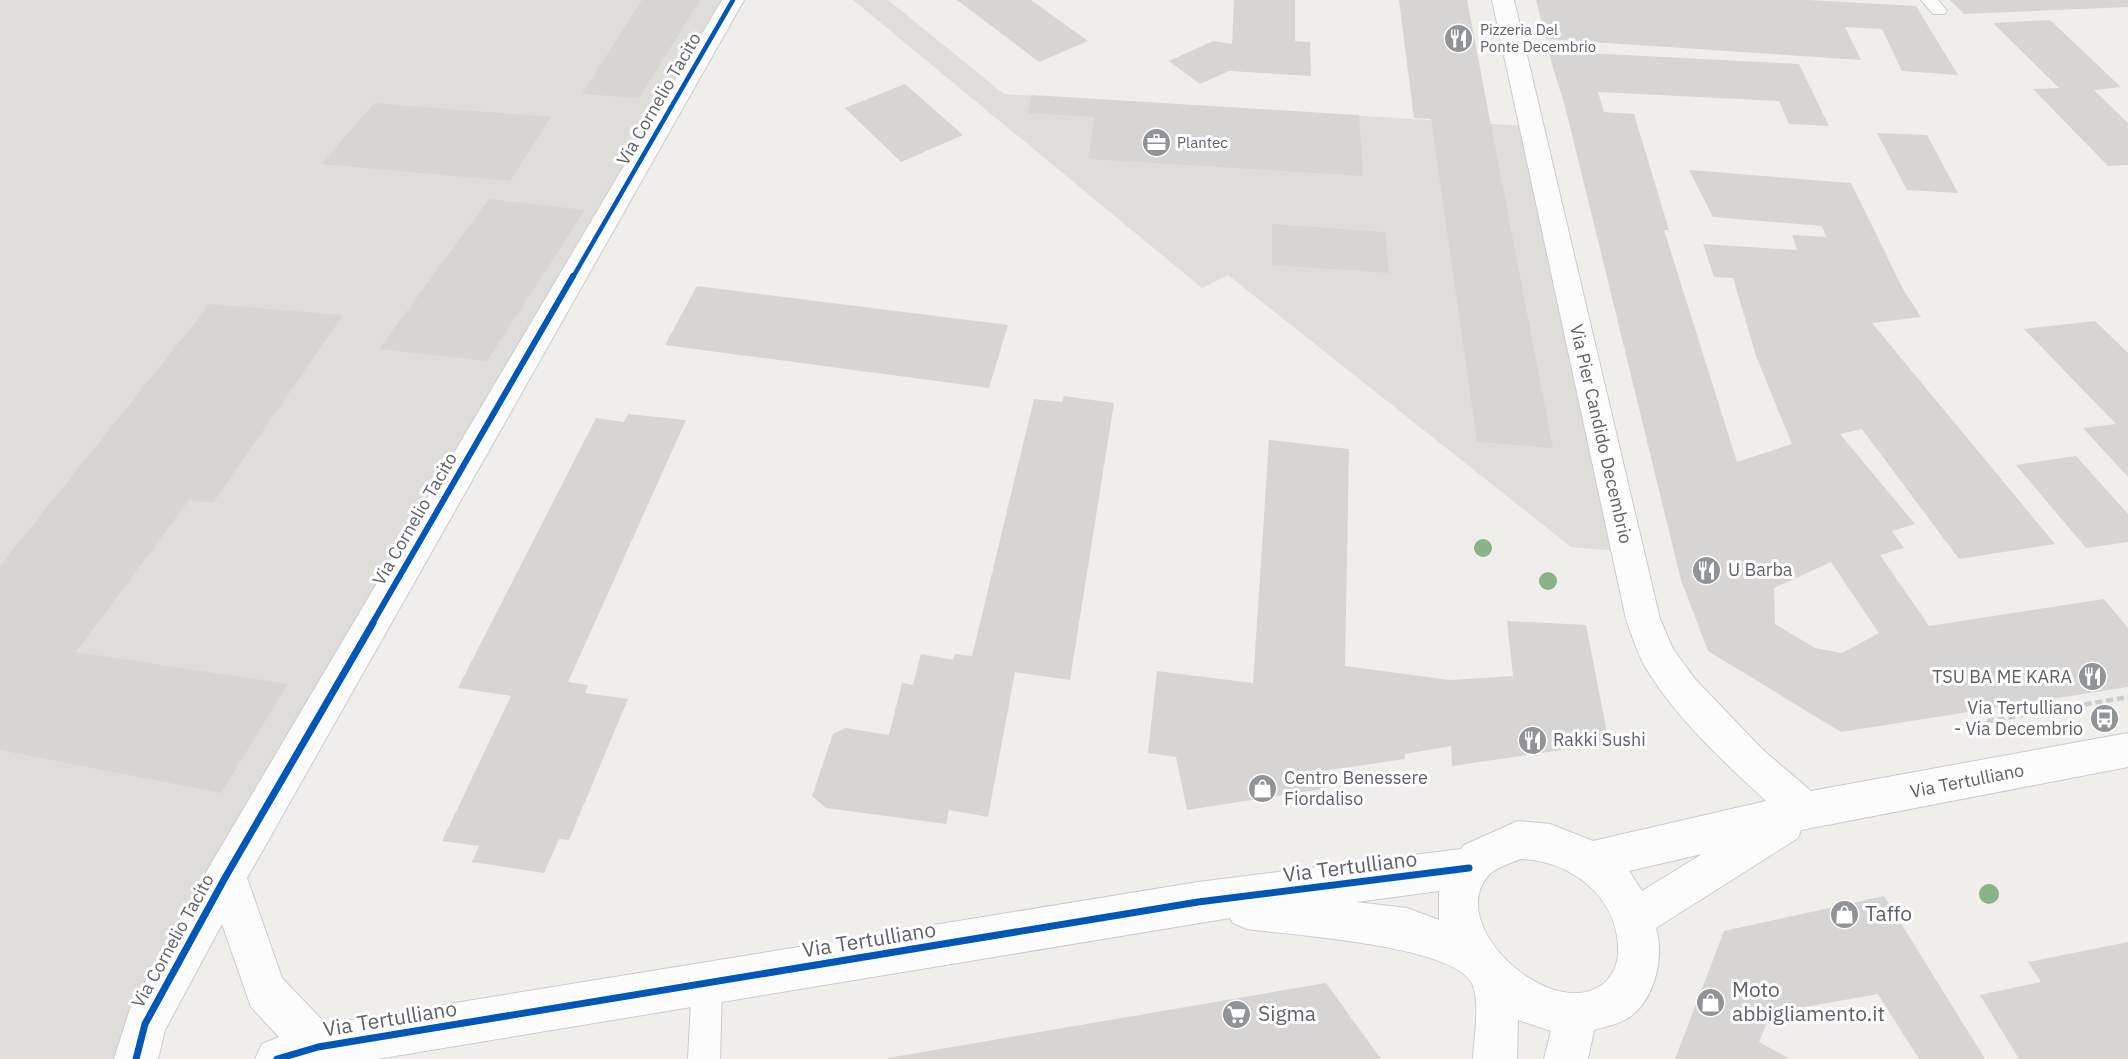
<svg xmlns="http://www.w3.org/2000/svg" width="2128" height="1059" viewBox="0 0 2128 1059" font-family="'IBM Plex Sans',sans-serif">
	<rect width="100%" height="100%" fill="#efeeea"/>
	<path fill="#dfddda" d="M0,0H728L127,1059H0Z
		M853,0H888L1004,94L1525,126L1618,551L1571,547L1228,275L1202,288Z"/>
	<path fill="#d6d5d3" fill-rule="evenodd" d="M642,0H700L639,98L582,94Z
		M957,0H1031L1088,41L1039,62Z
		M1234,0H1295V41L1310,42L1311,76L1229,71L1200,84L1169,61L1213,41L1232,44Z
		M1399,0H1467L1553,448L1477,442L1431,119L1414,118Z
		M1536,0H1808L1916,6L1958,75L1902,71L1882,29L1845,27L1861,60L1546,39Z
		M1950,0H2128V7L1964,14Z
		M2050,20L2121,87L2094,90L2128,123V165L2108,166L2033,89L2059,88L1993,23Z
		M1548,51L1799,64L1829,126L1789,124L1779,101L1598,92L1604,112L1634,114L1669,230H1664L1737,462L1792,444L1756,356L1733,278L1714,277L1703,244L1797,250L1792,235L1826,237L1822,226L1713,217L1689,170L1851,183L1903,289L1921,317L1872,323L2055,544L1959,559L1862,429L1840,434L1915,524L1892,531L1904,548L1880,555L1929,626L2104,599L2128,628V687L1841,732L1708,651L1681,580L1566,110ZM1831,562L1879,633L1842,653L1815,648L1775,624L1774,588Z
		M905,84L963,135L901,162L845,108Z
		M1032,95L1359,115L1363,176L1088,159L1094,117L1028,113Z
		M374,103L551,117L510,181L322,164Z
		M1877,133L1927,135L1958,193L1907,190Z
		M489,199L585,210L487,361L379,349Z
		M1272,224L1385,232L1389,273L1272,265Z
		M697,286L1008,325L989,388L665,345Z
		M210,304L343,315L213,503L189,500L76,652L288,684L221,793L0,750V566Z
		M2095,321L2128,353V477L2083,428L2116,424L2024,329Z
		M1064,396L1114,403L1070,680L1015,672L988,817L949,810L946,824L826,808L812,796L833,734L846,728L889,735L902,683L913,685L921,654L953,660L955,654L972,656L1034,399L1062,402Z
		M628,414L686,420L568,682L588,685L585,693L628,699L569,840L559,839L544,873L472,862L479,846L442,841L511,696L458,688L596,418L624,422Z
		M1269,440L1349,449L1345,666L1450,680L1513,676L1507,621L1586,625L1609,743L1452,766L1451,746L1405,754V759L1322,771V789L1187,810L1176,757L1148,753L1157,671L1253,683Z
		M2076,456L2128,514V542L2086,548L2016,465Z
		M1884,896L1985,1059H1919L1878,994L1771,1013L1759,1042L1790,1059H1675L1724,931Z
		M2128,942V1059H2019L1980,995L2041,982L2028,962Z
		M1326,983L1381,1059H888V1058Z"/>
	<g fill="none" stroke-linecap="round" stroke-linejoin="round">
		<defs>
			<path id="lane" d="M1921,0H1938L1947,11L1945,14H1933Z
				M707,968L718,972L722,983L720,1059H688L692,983L696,972Z"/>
			<path id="street" d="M722,0H744L247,878L282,978L326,1024L1198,882L1461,849L1464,845L1518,821L1550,824L1593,841L1766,801C1724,762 1678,720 1647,670C1638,655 1632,636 1626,619L1492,0H1514L1660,619L1673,649L1695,679L1762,749L1811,791L2128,733V767L1801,830L1798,838L1656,928C1665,958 1654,1004 1625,1020C1615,1025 1604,1027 1594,1030L1588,1059H1544L1551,1031L1518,1020L1517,1059H1473C1474,1037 1480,1007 1473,986C1460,945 1288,935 1247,929L1233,923L1230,918L377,1059H255L262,1044L279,1037L251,1007L222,924L165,1030L158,1059H114L130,1009L212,862ZM1702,854L1642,891L1629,871ZM1520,859C1568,860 1614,893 1618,943C1619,960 1616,973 1603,984C1551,1024 1440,922 1491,873C1498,867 1512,863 1520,859ZM1439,891V920L1407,908L1356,902Z"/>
		</defs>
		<use href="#lane" stroke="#cbcccc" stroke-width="2"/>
		<use href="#street" stroke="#cbcccc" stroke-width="2"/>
		<path stroke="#cacfcc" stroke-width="4.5" stroke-dasharray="7 4" stroke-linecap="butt" d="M1976,723L2128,697"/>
		<use href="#lane" fill="#fdfcfc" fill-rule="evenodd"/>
		<use href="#street" fill="#fdfcfc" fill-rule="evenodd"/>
		<defs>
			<path id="cycleway-far2" d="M573,277L733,0"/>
			<path id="cycleway-far1" d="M372,624L573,276"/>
			<path id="cycleway" d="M136,1059L145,1024L226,876L373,623
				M277,1059L318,1047L1198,902L1469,868"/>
		</defs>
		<use href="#cycleway-far2" stroke="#fff" stroke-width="8"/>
		<use href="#cycleway-far1" stroke="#fff" stroke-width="10"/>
		<use href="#cycleway" stroke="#fff" stroke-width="10"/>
		<use href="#cycleway-far2" stroke="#0057b8" stroke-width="4.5"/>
		<use href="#cycleway-far1" stroke="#0057b8" stroke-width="6"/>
		<use href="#cycleway" stroke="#0057b8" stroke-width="7"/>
	</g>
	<g fill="#88b388">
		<circle cx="1483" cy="548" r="9"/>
		<circle cx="1548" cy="581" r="9"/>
		<circle cx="1989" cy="894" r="10"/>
	</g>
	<defs>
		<symbol id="restaurant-disc" viewBox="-11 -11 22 22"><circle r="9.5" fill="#919496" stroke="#fff"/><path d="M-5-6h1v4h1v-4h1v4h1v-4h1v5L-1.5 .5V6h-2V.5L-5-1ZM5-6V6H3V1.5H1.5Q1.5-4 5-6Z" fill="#fff"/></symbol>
		<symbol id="office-disc" viewBox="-11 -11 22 22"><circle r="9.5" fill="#919496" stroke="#fff"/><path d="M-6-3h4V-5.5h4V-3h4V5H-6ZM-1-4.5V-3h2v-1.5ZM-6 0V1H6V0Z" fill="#fff"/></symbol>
		<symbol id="bus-disc" viewBox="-11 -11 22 22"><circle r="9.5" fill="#919496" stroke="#fff"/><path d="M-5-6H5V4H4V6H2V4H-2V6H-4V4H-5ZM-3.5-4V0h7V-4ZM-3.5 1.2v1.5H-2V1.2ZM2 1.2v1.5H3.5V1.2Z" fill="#fff"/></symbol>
		<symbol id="shop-disc" viewBox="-11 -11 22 22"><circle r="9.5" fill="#919496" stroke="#fff"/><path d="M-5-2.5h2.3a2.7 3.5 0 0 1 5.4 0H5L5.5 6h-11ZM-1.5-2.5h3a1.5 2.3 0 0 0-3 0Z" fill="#fff"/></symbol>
		<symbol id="supermarket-disc" viewBox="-11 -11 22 22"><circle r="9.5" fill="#919496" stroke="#fff"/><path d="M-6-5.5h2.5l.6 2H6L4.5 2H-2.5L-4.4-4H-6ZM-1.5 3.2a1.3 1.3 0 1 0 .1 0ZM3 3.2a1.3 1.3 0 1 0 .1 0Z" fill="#fff"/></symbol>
	</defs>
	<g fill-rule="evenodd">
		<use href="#restaurant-disc" x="1442" y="22" width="33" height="33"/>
		<use href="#office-disc" x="1140" y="126" width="33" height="33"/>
		<use href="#restaurant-disc" x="1690" y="554" width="33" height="33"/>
		<use href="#restaurant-disc" x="2076" y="660" width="33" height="33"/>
		<use href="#bus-disc" x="2088" y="702" width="33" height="33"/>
		<use href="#restaurant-disc" x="1516" y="724" width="33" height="33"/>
		<use href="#shop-disc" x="1246" y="772" width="33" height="33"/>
		<use href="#shop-disc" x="1828" y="898" width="33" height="33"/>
		<use href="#shop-disc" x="1694" y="986" width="33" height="33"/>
		<use href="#supermarket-disc" x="1220" y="998" width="33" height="33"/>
	</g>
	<g text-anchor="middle" stroke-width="6" stroke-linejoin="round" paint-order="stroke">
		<g font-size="15" fill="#5f6368" stroke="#fff" text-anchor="start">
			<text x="1480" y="35">Pizzeria Del<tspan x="1480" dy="17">Ponte Decembrio</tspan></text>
			<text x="1177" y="148">Plantec</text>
		</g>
		<g font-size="18" fill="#5f6368" stroke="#fff">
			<text transform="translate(659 99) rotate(-60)" y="6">Via Cornelio Tacito</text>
			<text transform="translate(1601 434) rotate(77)" y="6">Via Pier Candido Decembrio</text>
			<text transform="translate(415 519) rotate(-60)" y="6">Via Cornelio Tacito</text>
			<text transform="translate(1967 781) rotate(-11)" y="6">Via Tertulliano</text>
			<text transform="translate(173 941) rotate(-61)" y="6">Via Cornelio Tacito</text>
		</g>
		<g font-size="18" fill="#5f6368" stroke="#fff" text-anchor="start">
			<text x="1728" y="576">U Barba</text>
			<text x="2072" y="683" text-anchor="end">TSU BA ME KARA</text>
			<text x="2083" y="714" text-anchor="end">Via Tertulliano<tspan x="2083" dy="21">- Via Decembrio</tspan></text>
			<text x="1553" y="746">Rakki Sushi</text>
			<text x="1284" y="784">Centro Benessere<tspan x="1284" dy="21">Fiordaliso</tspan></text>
		</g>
		<g font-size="21" fill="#5f6368" stroke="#fff">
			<text transform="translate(1350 867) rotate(-7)" y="7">Via Tertulliano</text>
			<text transform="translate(869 940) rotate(-9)" y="7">Via Tertulliano</text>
			<text transform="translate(390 1019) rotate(-9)" y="7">Via Tertulliano</text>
		</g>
		<g font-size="21" fill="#5f6368" stroke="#fff" text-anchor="start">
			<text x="1865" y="921">Taffo</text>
			<text x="1732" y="997">Moto<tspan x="1732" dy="24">abbigliamento.it</tspan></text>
			<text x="1258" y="1021">Sigma</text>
		</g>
	</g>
</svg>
